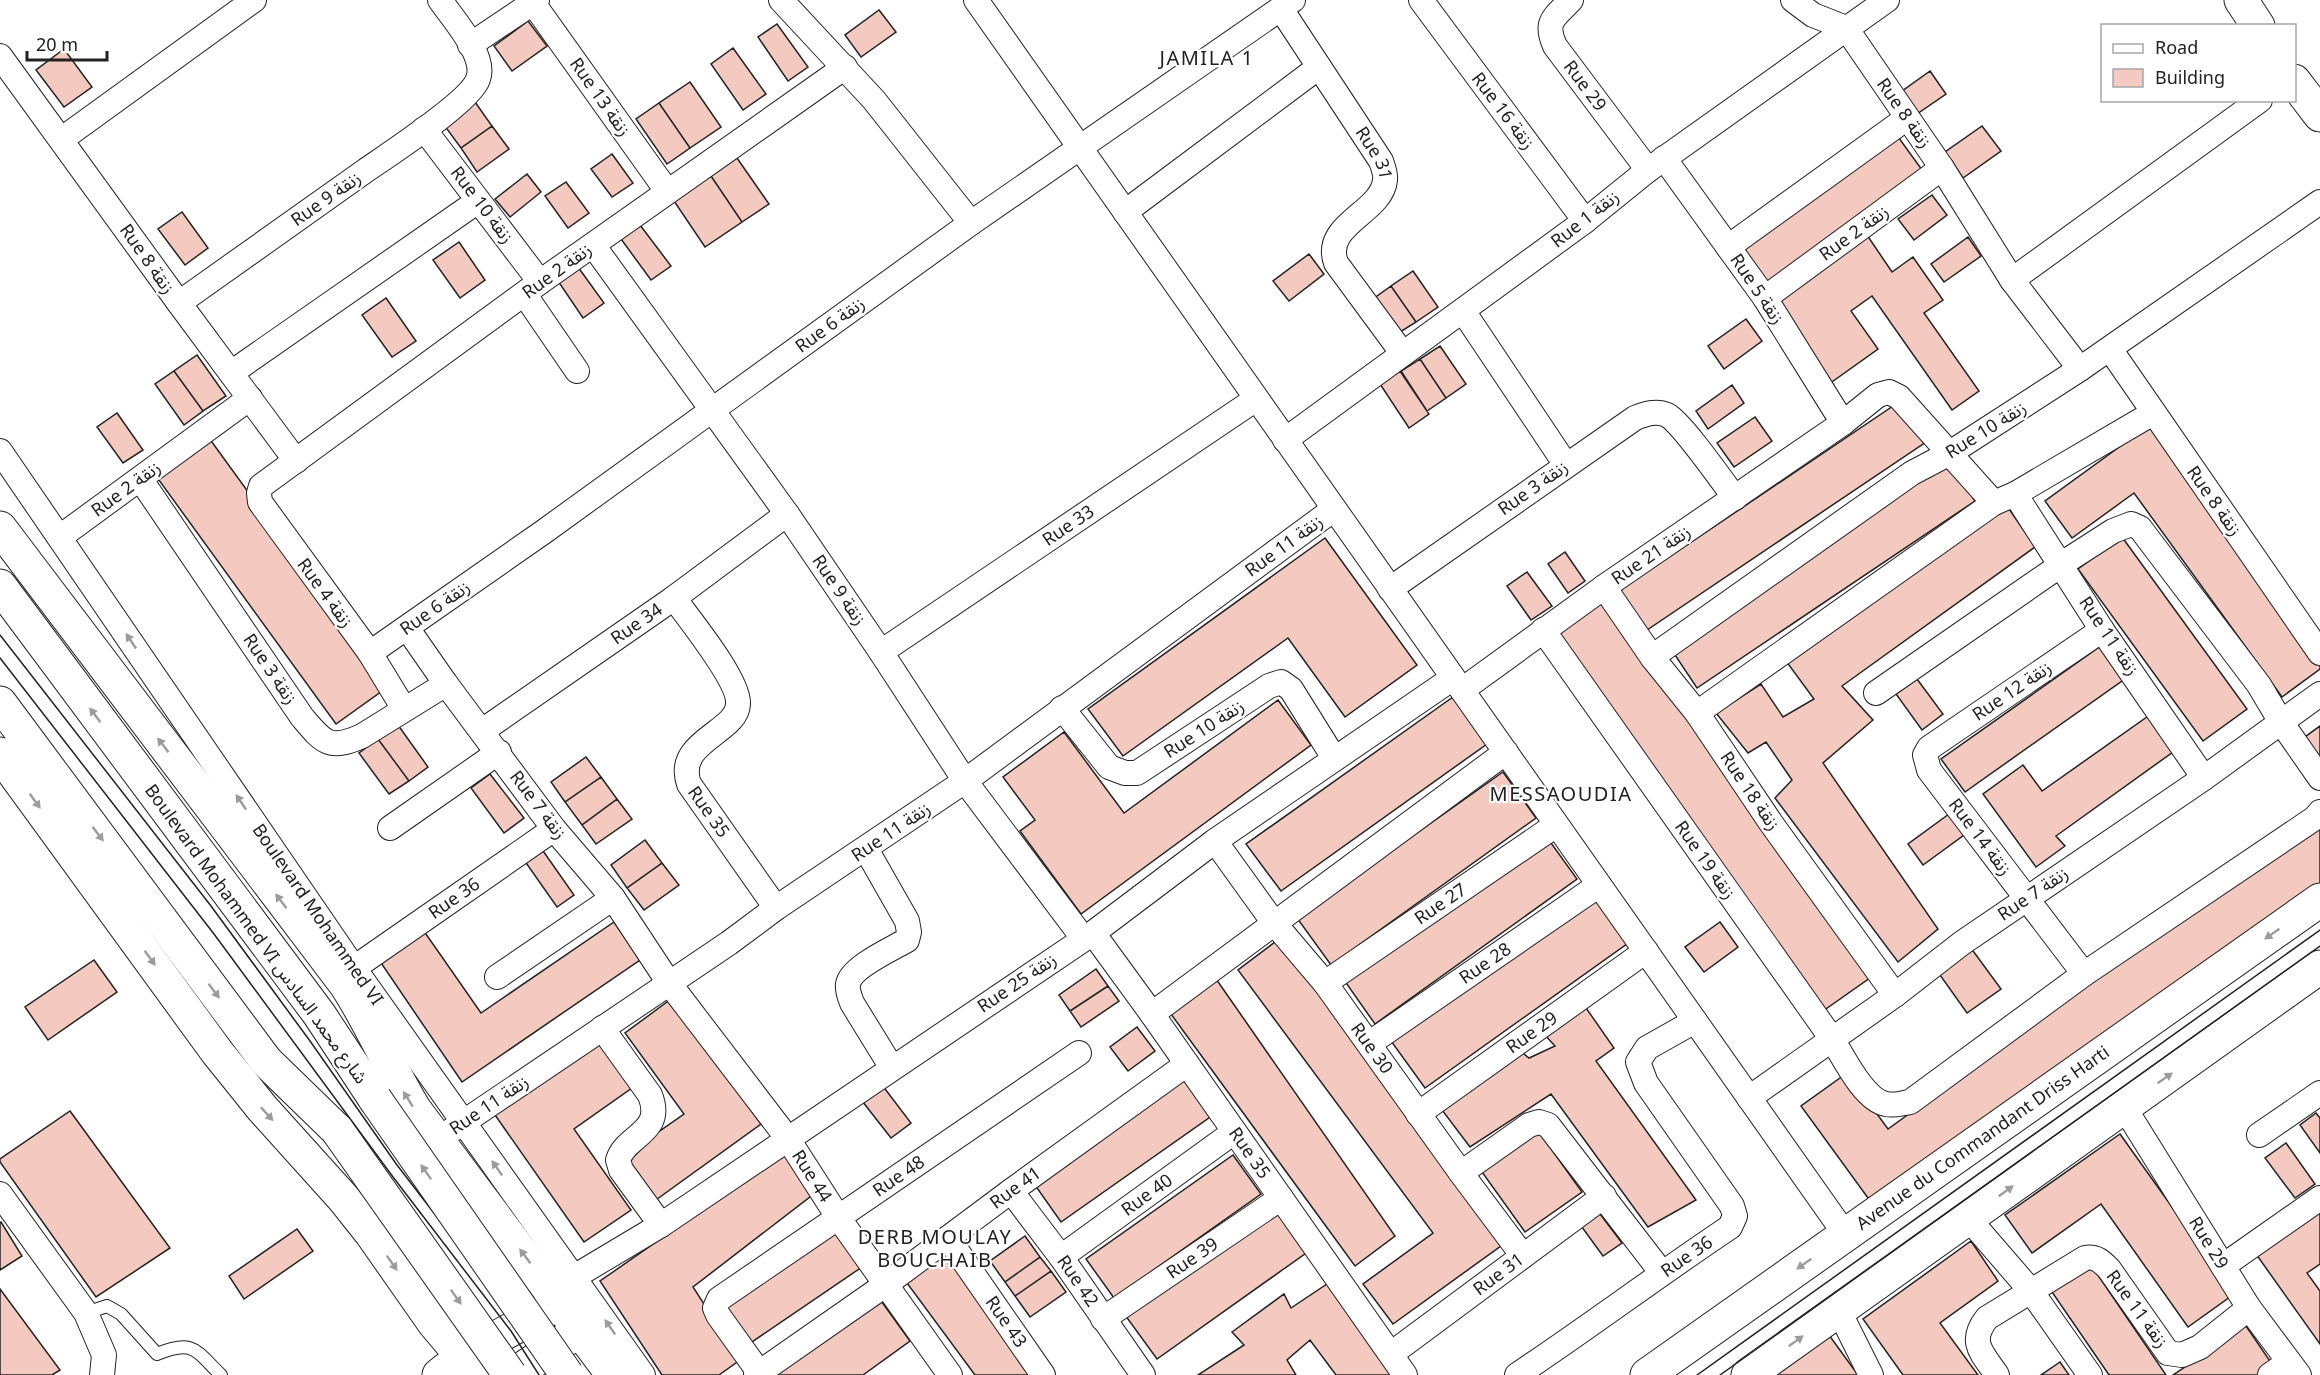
<svg xmlns="http://www.w3.org/2000/svg" width="2320" height="1375" viewBox="0 0 2320 1375" font-family="'Noto Sans','Noto Sans Arabic',sans-serif">
	<rect width="100%" height="100%" fill="#fff"/>
	<path fill="#f3c9c0" stroke="#222" stroke-width="1.5" d="M879,10L896,32L861,57L845,35Z
		M528,21L547,46L512,71L494,46Z
		M777,24L808,67L788,81L758,37Z
		M733,48L766,94L743,110L711,64Z
		M64,49L92,87L64,107L36,70Z
		M1930,71L1946,94L1914,116L1898,94Z
		M690,82L721,127L690,148L659,103Z
		M475,102L492,126L461,148L444,125Z
		M659,103L690,148L667,164L636,119Z
		M492,126L509,149L477,172L461,148Z
		M1982,126L2001,151L1963,178L1945,152Z
		M1896,134L1925,174L1771,287L1741,247Z
		M612,154L633,183L612,197L591,169Z
		M737,158L769,204L742,222L711,176Z
		M527,174L541,192L510,217L495,199Z
		M711,176L742,222L705,247L674,201Z
		M566,182L589,213L568,228L545,196Z
		M1932,195L1947,215L1914,240L1898,219Z
		M182,212L208,248L185,265L158,229Z
		M640,225L671,266L651,280L621,239Z
		M1867,235L1892,272L1913,257L1943,300L1924,313L1979,391L1952,410L1872,296L1851,311L1878,349L1829,384L1771,302Z
		M1968,237L1981,256L1944,282L1931,264Z
		M459,242L485,280L460,298L433,260Z
		M1309,254L1324,274L1289,301L1273,281Z
		M578,267L604,303L583,318L558,281Z
		M1413,271L1438,307L1416,322L1391,286Z
		M1391,286L1416,322L1397,334L1373,299Z
		M386,298L416,341L392,357L362,315Z
		M1746,319L1762,341L1724,369L1708,346Z
		M1440,346L1466,384L1446,398L1420,359Z
		M197,355L226,396L203,411L174,371Z
		M1420,359L1446,398L1427,411L1401,371Z
		M174,371L203,411L184,425L155,384Z
		M1400,371L1429,414L1409,428L1380,384Z
		M1732,385L1744,403L1708,429L1696,411Z
		M1899,402L1926,442L1647,630L1620,590Z
		M117,413L143,450L123,463L97,427Z
		M1755,417L1772,441L1734,467L1717,443Z
		M2151,424L2320,656V669L2282,697L2134,493L2072,538L2045,501Z
		M209,438L389,686L336,724L156,476Z
		M1949,462L1975,501L1697,688L1671,649Z
		M2007,506L2035,547L1842,686L1873,720L1823,763L1938,929L1898,962L1775,798L1792,780L1766,742L1748,753L1716,713L1761,684L1783,717L1814,699L1786,661Z
		M2122,537L2247,709L2203,741L2078,569Z
		M1325,538L1417,665L1345,717L1288,638L1123,756L1088,709Z
		M1565,552L1585,581L1568,593L1548,564Z
		M1527,572L1552,606L1531,620L1507,586Z
		M1600,592L1874,975L1823,1011L1549,628Z
		M2105,643L2129,676L1965,792L1941,759Z
		M1917,679L1943,714L1922,730L1896,694Z
		M1453,697L1487,744L1281,891L1246,844Z
		M1278,700L1311,745L1081,914L1020,831L1035,820L1003,777L1064,732L1124,813Z
		M2154,712L2180,747L2056,836L2065,846L2036,867L1983,794L2023,765L2042,791Z
		M398,725L428,767L409,781L378,739Z
		M2320,726V773L2298,742Z
		M378,739L409,781L389,794L359,753Z
		M586,757L601,777L565,802L551,782Z
		M1503,772L1536,818L1331,965L1297,918Z
		M490,774L524,818L504,833L471,788Z
		M601,777L617,799L582,825L565,802Z
		M617,799L632,819L596,844L582,825Z
		M1949,814L1964,835L1923,865L1908,844Z
		M2320,816V888L1876,1209L1801,1106L1847,1073L1888,1129Z
		M1546,836L1577,879L1375,1024L1344,980Z
		M645,840L662,863L627,888L611,865Z
		M541,848L574,895L557,907L524,860Z
		M662,863L679,885L644,910L627,888Z
		M1597,894L1631,941L1425,1088L1391,1041Z
		M614,922L640,960L462,1082L375,954L419,924L481,1013Z
		M1720,922L1738,947L1704,972L1685,947Z
		M1279,939L1505,1243L1393,1324L1363,1284L1433,1233L1238,970Z
		M1968,944L2001,989L1967,1013L1935,968Z
		M94,960L117,992L48,1040L25,1007Z
		M1096,969L1108,986L1070,1011L1059,995Z
		M1214,976L1395,1236L1355,1266L1168,1010Z
		M1108,986L1119,1001L1081,1027L1070,1011Z
		M671,999L761,1124L653,1202L621,1158L684,1114L625,1033Z
		M1584,1005L1614,1048L1596,1061L1696,1200L1648,1227L1551,1094L1470,1147L1439,1106L1518,1049L1529,1058L1555,1046L1542,1032Z
		M1137,1027L1155,1051L1128,1071L1110,1047Z
		M607,1037L639,1083L574,1129L631,1210L584,1242L495,1115Z
		M1182,1071L1213,1115L1061,1222L1030,1178Z
		M879,1081L911,1123L891,1138L859,1097Z
		M70,1111L170,1248L96,1297L0,1162V1159Z
		M2316,1113L2320,1118V1153L2300,1125Z
		M1539,1132L1582,1192L1525,1232L1482,1172Z
		M2120,1134L2234,1294L2188,1327L2101,1204L2032,1253L2005,1215Z
		M2286,1143L2315,1184L2295,1198L2265,1158Z
		M784,1153L815,1193L693,1287L740,1360L719,1375H662L600,1281Z
		M1233,1155L1261,1194L1114,1298L1086,1259Z
		M1594,1206L1622,1243L1603,1256L1576,1219Z
		M1278,1207L1309,1251L1157,1359L1125,1315Z
		M2320,1208V1264L2307,1273L2320,1291V1344L2256,1254Z
		M1,1222L22,1256L0,1270V1223Z
		M834,1224L862,1267L746,1346L717,1306Z
		M297,1229L313,1251L244,1299L229,1276Z
		M1025,1236L1040,1257L1005,1282L990,1261Z
		M1971,1241L1998,1281L1940,1323L1978,1375H1903L1863,1319Z
		M947,1246L1039,1375H975L904,1279Z
		M1040,1257L1051,1271L1015,1296L1005,1282Z
		M2091,1265L2166,1375H2109L2052,1292Z
		M1051,1271L1066,1292L1030,1317L1015,1296Z
		M1333,1280L1399,1375H1336L1310,1340L1287,1360L1296,1375H1198L1244,1345L1232,1332L1284,1294L1291,1308Z
		M0,1289L60,1370L52,1375H0Z
		M879,1298L910,1341L863,1375H772Z
		M2246,1326L2274,1367L2263,1375H2173Z
		M1829,1335L1858,1375H1773Z
		M2060,1362L2069,1375H2041Z"/>
	<g fill="none" stroke-linecap="round" stroke-linejoin="round">
		<defs>
			<path id="lane" d="M86,1313L107,1306L121,1314L157,1354C194,1339 195,1350 221,1375"/>
			<g id="street">
				<path d="M781,0L874,100L971,223"/>
				<path d="M976,0L1845,1234"/>
				<path d="M1421,0L1585,221"/>
				<path id="s1" d="M1571,0C1554,18 1544,21 1555,46L1648,170"/>
				<path d="M1793,0L1813,15L1846,28L1942,168L2012,280L2080,369"/>
				<path d="M533,3L667,191"/>
				<path id="s2" d="M1281,9L1381,161C1383,167 1386,174 1385,180C1382,213 1322,224 1336,263L1403,354"/>
				<path d="M470,45L537,0"/>
				<path d="M0,56L179,303L296,461"/>
				<path d="M424,129L540,282"/>
				<path d="M62,139L254,0"/>
				<path d="M1664,158L1765,298L1843,423"/>
				<path d="M1125,212L1319,67"/>
				<path d="M593,245L787,514L881,652L965,781L1083,938"/>
				<path d="M1728,247L1907,118"/>
				<path d="M2012,280L2260,100"/>
				<path d="M525,295L577,371"/>
				<path d="M1765,298L1942,168"/>
				<path d="M179,303C241,259 303,215 365,171C388,155 471,101 478,79C487,56 453,19 440,0"/>
				<path d="M1463,311L1566,465"/>
				<path d="M2110,349L2320,653"/>
				<path d="M231,373L478,201"/>
				<path d="M1285,440L1585,221L1648,170L1887,0"/>
				<path id="s3" d="M0,451L354,968L643,1375"/>
				<path d="M141,480L302,717C323,742 329,751 362,736L446,684"/>
				<path d="M2015,494L2102,630L2204,778"/>
				<path d="M60,537L250,398"/>
				<path d="M1604,587L1652,657L1697,713L1771,823L1895,995"/>
				<path d="M1390,589L1635,418C1645,414 1656,410 1667,415C1681,422 1723,482 1735,498"/>
				<path id="s4" d="M674,598C689,619 740,681 738,704C737,733 674,741 689,784L776,908"/>
				<path id="s5" d="M407,628L446,684L554,829L613,898L669,983L788,1139L838,1217L950,1375"/>
				<path d="M1543,630L1832,1039C1844,1058 1864,1100 1886,1104C1894,1106 1902,1103 1910,1102L2084,974L2315,818L2320,812"/>
				<path id="s6" d="M881,652L1256,399"/>
				<path d="M370,653L542,533L971,223L1293,0"/>
				<path d="M1652,657L1912,473L1950,453L2080,369L2320,202"/>
				<path d="M1462,690L1604,587L1843,423L1878,395L1889,392L1899,397L1994,503"/>
				<path d="M1876,693L2071,558L2113,531L2131,524L2140,528L2259,685L2281,722L2320,778"/>
				<path d="M1062,708L1109,767L1125,773H1137L1269,686L1281,682L1291,689L1334,758"/>
				<path d="M404,709L370,653L260,502L259,493L261,486L540,282L845,67"/>
				<path d="M1697,713L1994,503L2015,494L2153,413"/>
				<path id="s7" d="M482,731L674,598L787,514"/>
				<path d="M390,828L499,752"/>
				<path id="s8" d="M1215,841L1274,923L1325,983L1461,1173L1523,1256"/>
				<path d="M866,849L907,921L909,932L907,940C892,949 851,967 848,984C847,991 850,997 852,1003L892,1068"/>
				<path id="s9" d="M1093,933L1152,1014L1405,1375"/>
				<path id="s10" d="M354,968L554,829"/>
				<path d="M2084,974L1929,770L1925,755L1929,748L2102,630"/>
				<path d="M497,977L613,898"/>
				<path id="s11" d="M1325,983L1556,825"/>
				<path d="M1152,1014L1506,752"/>
				<path d="M602,1028L650,1095C665,1133 626,1134 618,1160L621,1170L661,1225"/>
				<path id="s12" d="M1370,1043L1599,885"/>
				<path d="M1749,1098L1895,995L1962,943L2204,778L2320,694"/>
				<path id="s13" d="M2124,1107L2249,1308L2299,1375"/>
				<path id="s14" d="M1418,1114L1646,951"/>
				<path d="M452,1130L729,943L776,908L965,781L1334,509"/>
				<path d="M2259,1135L2320,1093"/>
				<path d="M1461,1173L1529,1125L1539,1122L1548,1125L1662,1273"/>
				<path id="s15" d="M1011,1191L1061,1257L1143,1375"/>
				<path d="M0,1194L86,1313L104,1355L102,1375"/>
				<path d="M1968,1218L2031,1291L2090,1375"/>
				<path id="s16" d="M948,1238L1043,1375"/>
				<path id="s17" d="M1061,1257L1234,1132"/>
				<path d="M2223,1266L2320,1198"/>
				<path d="M574,1277L661,1225L1093,933L1215,841L1453,678"/>
				<path d="M1839,1311L1871,1375"/>
				<path id="s18" d="M1103,1319L1281,1198"/>
				<path id="s19" d="M1391,1354L1604,1196"/>
				<path id="s20" d="M756,1375L885,1285L1011,1191L1187,1064"/>
				<path id="s21" d="M761,1375L718,1315L715,1308L719,1299L1079,1053"/>
				<path id="s22" d="M1517,1375C1589,1327 1658,1275 1730,1227L1735,1216L1732,1206L1646,1083L1638,1062L1647,1048L1695,1021"/>
				<path d="M1997,1375C1982,1353 1968,1342 1987,1318L2085,1258C2096,1256 2101,1261 2109,1269L2168,1353L2182,1355L2200,1347L2249,1308"/>
				<path d="M2270,1375L2289,1362"/>
			</g>
			<path id="secondary" d="M2241,0L2258,26
				M2294,81L2320,115"/>
			<g id="primary">
				<path d="M0,528L346,985C372,1025 390,1069 415,1110L613,1375"/>
				<path d="M0,754L217,1052L262,1108L344,1199L371,1233L434,1323L478,1375"/>
				<path d="M439,1375L463,1356L554,1306"/>
				<path d="M513,1375L574,1334"/>
				<path id="s23" d="M1647,1375L2320,900"/>
				<path d="M1748,1375L2320,967"/>
			</g>
			<path id="highway" d="M0,586L319,1014L375,1099
				M0,703L266,1061L337,1130"/>
		</defs>
		<use href="#lane" stroke="#222" stroke-width="14"/>
		<use href="#street" stroke="#222" stroke-width="26"/>
		<use href="#secondary" stroke="#222" stroke-width="35"/>
		<use href="#primary" stroke="#222" stroke-width="35"/>
		<use href="#highway" stroke="#222" stroke-width="35"/>
		<use href="#lane" stroke="#fff" stroke-width="12"/>
		<use href="#street" stroke="#fff" stroke-width="24"/>
		<use href="#secondary" stroke="#fff" stroke-width="33"/>
		<use href="#primary" stroke="#fff" stroke-width="33"/>
		<use href="#highway" stroke="#fff" stroke-width="33"/>
		<path stroke="#222" stroke-width="1.5" d="M0,635L211,906L310,1041L397,1165L521,1326L555,1375
			M0,658L214,934L393,1177L511,1331L539,1375
			M1697,1375L2320,930
			M1720,1375L2320,946"/>
		<defs>
			<path id="highway-bridge" d="M375,1099L567,1375
				M337,1130L510,1375"/>
		</defs>
		<use href="#highway-bridge" stroke="#222" stroke-width="35" stroke-linecap="butt"/>
		<use href="#highway-bridge" stroke="#fff" stroke-width="33"/>
	</g>
	<defs><path id="oneway-solid" d="M-6-.8H1V-3.2L6.5 0L1 3.2V.8H-6Z" transform="scale(1.5)"/></defs>
	<g fill="#9c9c9c">
		<use href="#oneway-solid" transform="translate(131 641) rotate(-124)"/>
		<use href="#oneway-solid" transform="translate(95 715) rotate(-127)"/>
		<use href="#oneway-solid" transform="translate(163 745) rotate(-127)"/>
		<use href="#oneway-solid" transform="translate(35 801) rotate(54)"/>
		<use href="#oneway-solid" transform="translate(241 802) rotate(-124)"/>
		<use href="#oneway-solid" transform="translate(98 834) rotate(53)"/>
		<use href="#oneway-solid" transform="translate(281 901) rotate(-127)"/>
		<use href="#oneway-solid" transform="translate(2272 934) rotate(145)"/>
		<use href="#oneway-solid" transform="translate(150 958) rotate(54)"/>
		<use href="#oneway-solid" transform="translate(214 991) rotate(53)"/>
		<use href="#oneway-solid" transform="translate(2165 1078) rotate(-35)"/>
		<use href="#oneway-solid" transform="translate(408 1099) rotate(-122)"/>
		<use href="#oneway-solid" transform="translate(267 1114) rotate(48)"/>
		<use href="#oneway-solid" transform="translate(497 1168) rotate(-125)"/>
		<use href="#oneway-solid" transform="translate(426 1172) rotate(-125)"/>
		<use href="#oneway-solid" transform="translate(2006 1191) rotate(-36)"/>
		<use href="#oneway-solid" transform="translate(525 1256) rotate(-127)"/>
		<use href="#oneway-solid" transform="translate(392 1263) rotate(55)"/>
		<use href="#oneway-solid" transform="translate(1804 1264) rotate(145)"/>
		<use href="#oneway-solid" transform="translate(456 1297) rotate(55)"/>
		<use href="#oneway-solid" transform="translate(610 1327) rotate(-125)"/>
		<use href="#oneway-solid" transform="translate(1796 1341) rotate(-36)"/>
	</g>
	<g text-anchor="middle" stroke-width="4.5" stroke-linejoin="round" paint-order="stroke">
		<g font-size="18" fill="#222" stroke="#fff">
			<text dy="6" stroke="none"><textPath href="#s1" startOffset="104">Rue 29</textPath></text>
			<text transform="translate(600 97) rotate(55)" y="6">Rue 13 زنقة</text>
			<text transform="translate(1503 111) rotate(53)" y="6">Rue 16 زنقة</text>
			<text transform="translate(1904 113) rotate(55)" y="6">Rue 8 زنقة</text>
			<text dy="6" stroke="none"><textPath href="#s2" startOffset="172">Rue 31</textPath></text>
			<text transform="translate(326 199) rotate(-35)" y="6">Rue 9 زنقة</text>
			<text transform="translate(482 205) rotate(53)" y="6">Rue 10 زنقة</text>
			<text transform="translate(1585 219) rotate(-38)" y="6">Rue 1 زنقة</text>
			<text transform="translate(1854 233) rotate(-36)" y="6">Rue 2 زنقة</text>
			<text transform="translate(147 259) rotate(55)" y="6">Rue 8 زنقة</text>
			<text transform="translate(557 271) rotate(-36)" y="6">Rue 2 زنقة</text>
			<text transform="translate(1757 289) rotate(56)" y="6">Rue 5 زنقة</text>
			<text transform="translate(830 325) rotate(-36)" y="6">Rue 6 زنقة</text>
			<text transform="translate(1986 430) rotate(-32)" y="6">Rue 10 زنقة</text>
			<text transform="translate(1533 488) rotate(-35)" y="6">Rue 3 زنقة</text>
			<text transform="translate(126 489) rotate(-36)" y="6">Rue 2 زنقة</text>
			<text transform="translate(2214 501) rotate(55)" y="6">Rue 8 زنقة</text>
			<text dy="6" stroke="none"><textPath href="#s6" startOffset="226">Rue 33</textPath></text>
			<text transform="translate(1284 546) rotate(-36)" y="6">Rue 11 زنقة</text>
			<text transform="translate(1651 555) rotate(-34)" y="6">Rue 21 زنقة</text>
			<text transform="translate(839 590) rotate(56)" y="6">Rue 9 زنقة</text>
			<text transform="translate(325 593) rotate(54)" y="6">Rue 4 زنقة</text>
			<text transform="translate(435 608) rotate(-35)" y="6">Rue 6 زنقة</text>
			<text dy="6" stroke="none"><textPath href="#s7" startOffset="188">Rue 34</textPath></text>
			<text transform="translate(2109 636) rotate(56)" y="6">Rue 11 زنقة</text>
			<text transform="translate(270 669) rotate(56)" y="6">Rue 3 زنقة</text>
			<text transform="translate(2012 691) rotate(-34)" y="6">Rue 12 زنقة</text>
			<text transform="translate(1204 729) rotate(-33)" y="6">Rue 10 زنقة</text>
			<text transform="translate(1750 791) rotate(56)" y="6">Rue 18 زنقة</text>
			<text transform="translate(538 805) rotate(53)" y="6">Rue 7 زنقة</text>
			<text dy="6" stroke="none"><textPath href="#s4" startOffset="260">Rue 35</textPath></text>
			<text transform="translate(891 832) rotate(-34)" y="6">Rue 11 زنقة</text>
			<text transform="translate(1980 837) rotate(53)" y="6">Rue 14 زنقة</text>
			<text transform="translate(1705 860) rotate(55)" y="6">Rue 19 زنقة</text>
			<text transform="translate(2033 894) rotate(-34)" y="6">Rue 7 زنقة</text>
			<text dy="6" stroke="none"><textPath href="#s10" startOffset="122">Rue 36</textPath></text>
			<text dy="6" stroke="none"><textPath href="#s11" startOffset="140">Rue 27</textPath></text>
			<text dy="6" stroke="none"><textPath href="#s3" startOffset="562">Boulevard Mohammed VI</textPath></text>
			<text transform="translate(256 934) rotate(54)" y="6">Boulevard Mohammed VI شارع محمد السادس</text>
			<text dy="6" stroke="none"><textPath href="#s12" startOffset="140">Rue 28</textPath></text>
			<text transform="translate(1017 983) rotate(-34)" y="6">Rue 25 زنقة</text>
			<text dy="6" stroke="none"><textPath href="#s14" startOffset="140">Rue 29</textPath></text>
			<text dy="6" stroke="none"><textPath href="#s8" startOffset="260">Rue 30</textPath></text>
			<text transform="translate(489 1105) rotate(-34)" y="6">Rue 11 زنقة</text>
			<text dy="6" stroke="none"><textPath href="#s23" startOffset="411">Avenue du Commandant Driss Harti</textPath></text>
			<text dy="6" stroke="none"><textPath href="#s9" startOffset="270">Rue 35</textPath></text>
			<text dy="6" stroke="none"><textPath href="#s21" startOffset="309">Rue 48</textPath></text>
			<text dy="6" stroke="none"><textPath href="#s5" startOffset="682">Rue 44</textPath></text>
			<text dy="6" stroke="none"><textPath href="#s20" startOffset="320">Rue 41</textPath></text>
			<text dy="6" stroke="none"><textPath href="#s17" startOffset="106">Rue 40</textPath></text>
			<text dy="6" stroke="none"><textPath href="#s13" startOffset="160">Rue 29</textPath></text>
			<text dy="6" stroke="none"><textPath href="#s22" startOffset="207">Rue 36</textPath></text>
			<text dy="6" stroke="none"><textPath href="#s18" startOffset="108">Rue 39</textPath></text>
			<text dy="6" stroke="none"><textPath href="#s19" startOffset="134">Rue 31</textPath></text>
			<text dy="6" stroke="none"><textPath href="#s15" startOffset="112">Rue 42</textPath></text>
			<text transform="translate(2137 1309) rotate(54)" y="6">Rue 11 زنقة</text>
			<text dy="6" stroke="none"><textPath href="#s16" startOffset="102">Rue 43</textPath></text>
		</g>
		<g font-size="20" letter-spacing="1.5" fill="#222" stroke="#fff">
			<text x="1207" y="65">JAMILA 1</text>
			<text x="1561" y="801">MESSAOUDIA</text>
			<text x="935" y="1244">DERB MOULAY<tspan x="935" dy="23">BOUCHAIB</tspan></text>
		</g>
	</g>
	<rect x="2101" y="24" width="195" height="78" fill="#ffffff" stroke="#a7a7a7" stroke-width="1.5"/>
	<rect x="2113" y="44" width="30" height="9" fill="#ffffff" stroke="#a7a7a7" stroke-width="1.5"/>
	<text x="2155" y="54" font-size="18" fill="#222222">Road</text>
	<rect x="2113" y="69" width="30" height="18" fill="#f3c9c0" stroke="#a7a7a7" stroke-width="1.5"/>
	<text x="2155" y="84" font-size="18" fill="#222222">Building</text>
	<path d="M27 51v9h80v-9" fill="none" stroke="#222222" stroke-width="3"/>
	<text x="36" y="51" font-size="18" fill="#222222" stroke="#ffffff" stroke-width="4.5" paint-order="stroke">20 m</text>
</svg>
